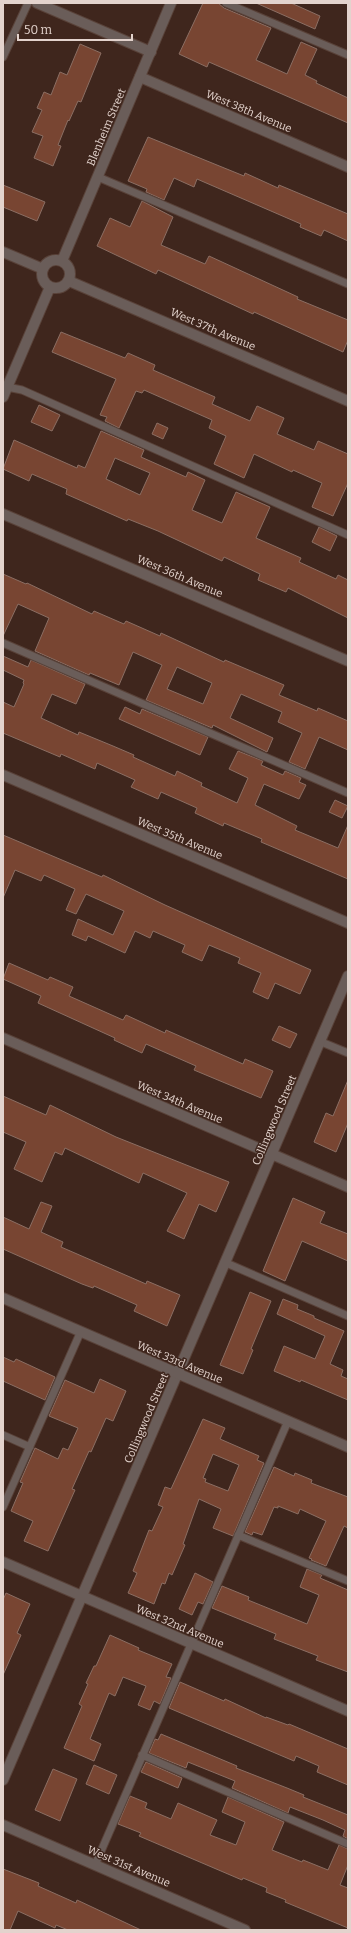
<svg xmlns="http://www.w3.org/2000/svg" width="351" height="1933" viewBox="0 0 351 1933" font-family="Bitter,serif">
	<rect width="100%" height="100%" fill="#3f261d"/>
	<path fill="#784532" stroke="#8b6e63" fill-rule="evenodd" d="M203,3H218L224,8L271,28L256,60L287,74L301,42L317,49L305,75L317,81L316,83L348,98V123L209,62L207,67L179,54Z
		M256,3H291L320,16L315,29Z
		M80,44L101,53L81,102L78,101L69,121L68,120L58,145L61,146L53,166L34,158L43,136L32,132L42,110L37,108L44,92L51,95L60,72L67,75Z
		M148,137L244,176L245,173L278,188L279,185L348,214V241L324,230L321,236L300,227L301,224L197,179L194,187L174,178L164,200L146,192L147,189L128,181Z
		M3,185L45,202L37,221L3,207Z
		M142,201L173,217L161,245L205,264L209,256L298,297L297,299L348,320V340L343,352L254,312L253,314L158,270L156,274L97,246L110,218L130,227Z
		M61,332L125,358L128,353L155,365L153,370L215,397L212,404L250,421L257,406L284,418L277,434L314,450L318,441L348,454V483L333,516L312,507L322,483L293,470L292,472L254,454L244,478L214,464L226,436L209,428L212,420L144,390L142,393L136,391L119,428L105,421L107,417L100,415L116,379L52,352Z
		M39,405L60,415L52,431L31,422Z
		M157,423L168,428L163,439L152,434Z
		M101,431L144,450L141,457L186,477L188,472L205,480L192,510L222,523L236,492L270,507L256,538L301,558L299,562L336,579L338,575L348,580V618L288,588L286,592L258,580L260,574L224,557L222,561L158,531L128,519L127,521L66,494L67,489L32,474L29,481L3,469L14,440L77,468L78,465L85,468ZM115,458L150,473L140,495L106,479Z
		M319,527L337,536L330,551L312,542Z
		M3,574L26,584L27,583L92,614L94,611L124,624L126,621L160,636L161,633L224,662L225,660L284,685L279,695L317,711L318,708L348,721V750L319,737L305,769L289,762L302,733L278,722L282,712L241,694L230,718L273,738L267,752L213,725L212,728L146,700L162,665L133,652L119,685L90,673L89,675L35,651L49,618L18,604L3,636ZM177,667L212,683L203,704L167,689Z
		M3,656L28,667L31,660L85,684L76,704L52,694L41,718L78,735L79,732L113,746L134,755L133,757L175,776L177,771L202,783L201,786L237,803L248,778L229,769L238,751L263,761L261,765L283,775L285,771L301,778L299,782L306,785L299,799L264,784L255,805L297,826L295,830L338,848L348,825V879L261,842L262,839L224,823L223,826L195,813L197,808L161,792L158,799L131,787L135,780L97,763L95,769L61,754L60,757L3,733V702L14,707L24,684L23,683L24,680L3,670Z
		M125,707L140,714L142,709L208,737L200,755L119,719Z
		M335,800L348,806L342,818L329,812Z
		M3,835L102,877L103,875L165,905L311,970L300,994L275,983L268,999L253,992L261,973L238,963L240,958L209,945L202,961L182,952L185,945L153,931L150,938L135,931L125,953L88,936L86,941L72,935L78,919L113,935L124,911L86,894L76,914L66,910L75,889L44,875L41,881L15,870L3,898Z
		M9,963L48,980L50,977L73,987L69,996L123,1020L126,1015L165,1033L166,1030L243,1064L245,1059L273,1071L261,1098L194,1070L196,1066L146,1044L142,1053L114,1040L115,1038L38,1003L41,996L3,979Z
		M279,1026L297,1034L290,1048L272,1040Z
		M348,1080V1123L336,1152L314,1142L326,1113L333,1116Z
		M3,1096L46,1115L50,1105L116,1137L229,1182L216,1212L199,1204L184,1239L167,1231L187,1193L143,1173L139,1183L65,1148L62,1155L55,1152L42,1182L14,1169L26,1142L3,1132Z
		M293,1198L325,1212L320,1223L348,1234V1261L302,1241L285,1281L263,1271Z
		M41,1202L52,1206L41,1232L63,1242L61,1247L146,1284L147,1281L180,1295L167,1326L134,1311L137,1305L94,1286L93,1288L82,1284L3,1249V1217L29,1229Z
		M250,1292L271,1301L251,1349L253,1350L243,1374L220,1365Z
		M283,1299L298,1305L297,1309L314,1316V1318L344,1331L330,1364L343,1370L341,1376L348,1379V1400L301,1380L300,1382L274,1371L284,1346L315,1359L325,1336L277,1314Z
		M3,1357L14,1362L16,1359L55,1377L45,1400L3,1381Z
		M100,1379L126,1391L113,1421L106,1418L91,1452L89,1451L72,1489L75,1490L48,1551L24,1541L33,1521L11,1511L23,1483L20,1482L35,1448L58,1459L63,1448L68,1450L78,1428L49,1416L65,1380L94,1393Z
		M203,1419L225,1428L220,1439L259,1456L257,1460L264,1463L233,1536L213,1528L221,1509L199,1499L183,1544L185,1545L172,1575L169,1573L165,1584L162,1583L154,1604L128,1593L137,1573L133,1571L149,1530L152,1531L163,1507L158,1505L165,1487L171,1489ZM213,1454L239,1465L228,1491L205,1482L206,1479L203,1478Z
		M274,1467L294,1476L295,1473L312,1480L311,1483L348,1497V1528L344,1526L326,1566L311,1560L312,1559L309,1558L326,1521L300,1509L298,1514L278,1506V1508L274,1507L262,1535L253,1532L252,1535L245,1532Z
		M307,1569L322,1575L320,1578L348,1590V1672L316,1660L318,1656L274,1639L276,1634L212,1608L222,1586L249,1597L248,1600L307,1624L319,1595L300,1587Z
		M195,1573L213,1582L203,1604L198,1602L192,1615L179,1609Z
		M6,1593L30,1604L17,1633L21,1635L3,1675V1600Z
		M110,1635L139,1648L138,1650L172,1664L166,1677L171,1678L160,1704L154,1701L150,1710L138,1705L146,1686L123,1677L115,1696L109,1693L90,1739L101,1744L94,1761L64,1748L82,1706L79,1704L88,1684L86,1683L94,1666H96Z
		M180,1682L224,1701L225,1699L266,1718V1717L288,1725L289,1724L348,1749V1785L317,1772L319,1766L296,1756L294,1761L169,1708Z
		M161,1734L237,1766L236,1768L287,1788L304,1795L303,1797L348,1815V1839L343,1836L345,1830L323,1820L290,1807L288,1813L232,1788L235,1781L188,1762L186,1768L149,1753L155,1739L158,1740Z
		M146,1762L182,1778L178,1788L141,1772Z
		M94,1765L117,1775L109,1794L86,1784Z
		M53,1769L77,1779L60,1821L35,1810Z
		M130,1796L147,1803L145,1808L171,1819L178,1803L217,1820L210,1835L236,1845L245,1822L222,1812L228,1797L284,1822L272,1850L302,1862L303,1860L328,1870L339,1845L348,1849V1865L340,1885L348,1888V1928L285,1902L286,1900L266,1892L267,1888L243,1878L242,1880L139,1836L141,1833L118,1824Z
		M3,1869L39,1883L38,1886L76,1903L77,1900L141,1930H68L56,1925L55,1928L18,1911L10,1930H3Z"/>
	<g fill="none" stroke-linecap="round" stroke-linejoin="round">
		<defs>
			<path id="service" d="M226,3L348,55
				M3,57L28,3
				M98,177L348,284
				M7,387L22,390L348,535
				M3,643L348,793
				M319,1041L348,1053
				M224,1262L348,1316
				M3,1435L30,1447
				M3,1507L81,1331
				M238,1535L348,1581
				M142,1755L348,1844
				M95,1865L288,1421"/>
			<path id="minor" d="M37,3L151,52
				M140,77L348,167
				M3,252L43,269
				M69,281L348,401
				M3,514L348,661
				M3,775L348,923
				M3,1038L348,1187
				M3,1562L348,1711
				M3,1780L348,976
				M3,1825L245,1930"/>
			<path id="tertiary" d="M42 274a14 14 0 1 1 28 0a14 14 0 1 1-28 0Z
				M62,261L171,3
				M3,397L50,287
				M3,1298L348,1447"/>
		</defs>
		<use href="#service" stroke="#594239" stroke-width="9"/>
		<use href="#minor" stroke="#594239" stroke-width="12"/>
		<use href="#tertiary" stroke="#594239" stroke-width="12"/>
		<use href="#service" stroke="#6a5d59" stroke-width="7"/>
		<use href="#minor" stroke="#6a5d59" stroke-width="10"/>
		<use href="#tertiary" stroke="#6a5d59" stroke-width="10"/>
	</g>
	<g text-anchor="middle" stroke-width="3" stroke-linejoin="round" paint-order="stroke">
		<g font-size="11" fill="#e3d3cd" stroke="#3f261d">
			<text transform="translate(249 111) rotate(23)" y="4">West 38th Avenue</text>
			<text transform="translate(106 127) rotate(-67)" y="4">Blenheim Street</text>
			<text transform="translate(213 329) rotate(23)" y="4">West 37th Avenue</text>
			<text transform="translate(180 576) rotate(23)" y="4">West 36th Avenue</text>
			<text transform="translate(180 838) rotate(23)" y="4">West 35th Avenue</text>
			<text transform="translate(180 1102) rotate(23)" y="4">West 34th Avenue</text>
			<text transform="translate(274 1120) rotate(-67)" y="4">Collingwood Street</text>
			<text transform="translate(180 1362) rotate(23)" y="4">West 33rd Avenue</text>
			<text transform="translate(146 1418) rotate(-67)" y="4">Collingwood Street</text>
			<text transform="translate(180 1626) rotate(23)" y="4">West 32nd Avenue</text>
			<text transform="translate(129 1866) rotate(23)" y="4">West 31st Avenue</text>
		</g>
	</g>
	<rect width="351" height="1933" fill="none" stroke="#e3d3cd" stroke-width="8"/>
	<path d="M18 34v6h114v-6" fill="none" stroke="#e3d3cd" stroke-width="2"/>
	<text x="24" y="34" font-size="12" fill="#e3d3cd" stroke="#3f261d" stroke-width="3" paint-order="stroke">50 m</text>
</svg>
